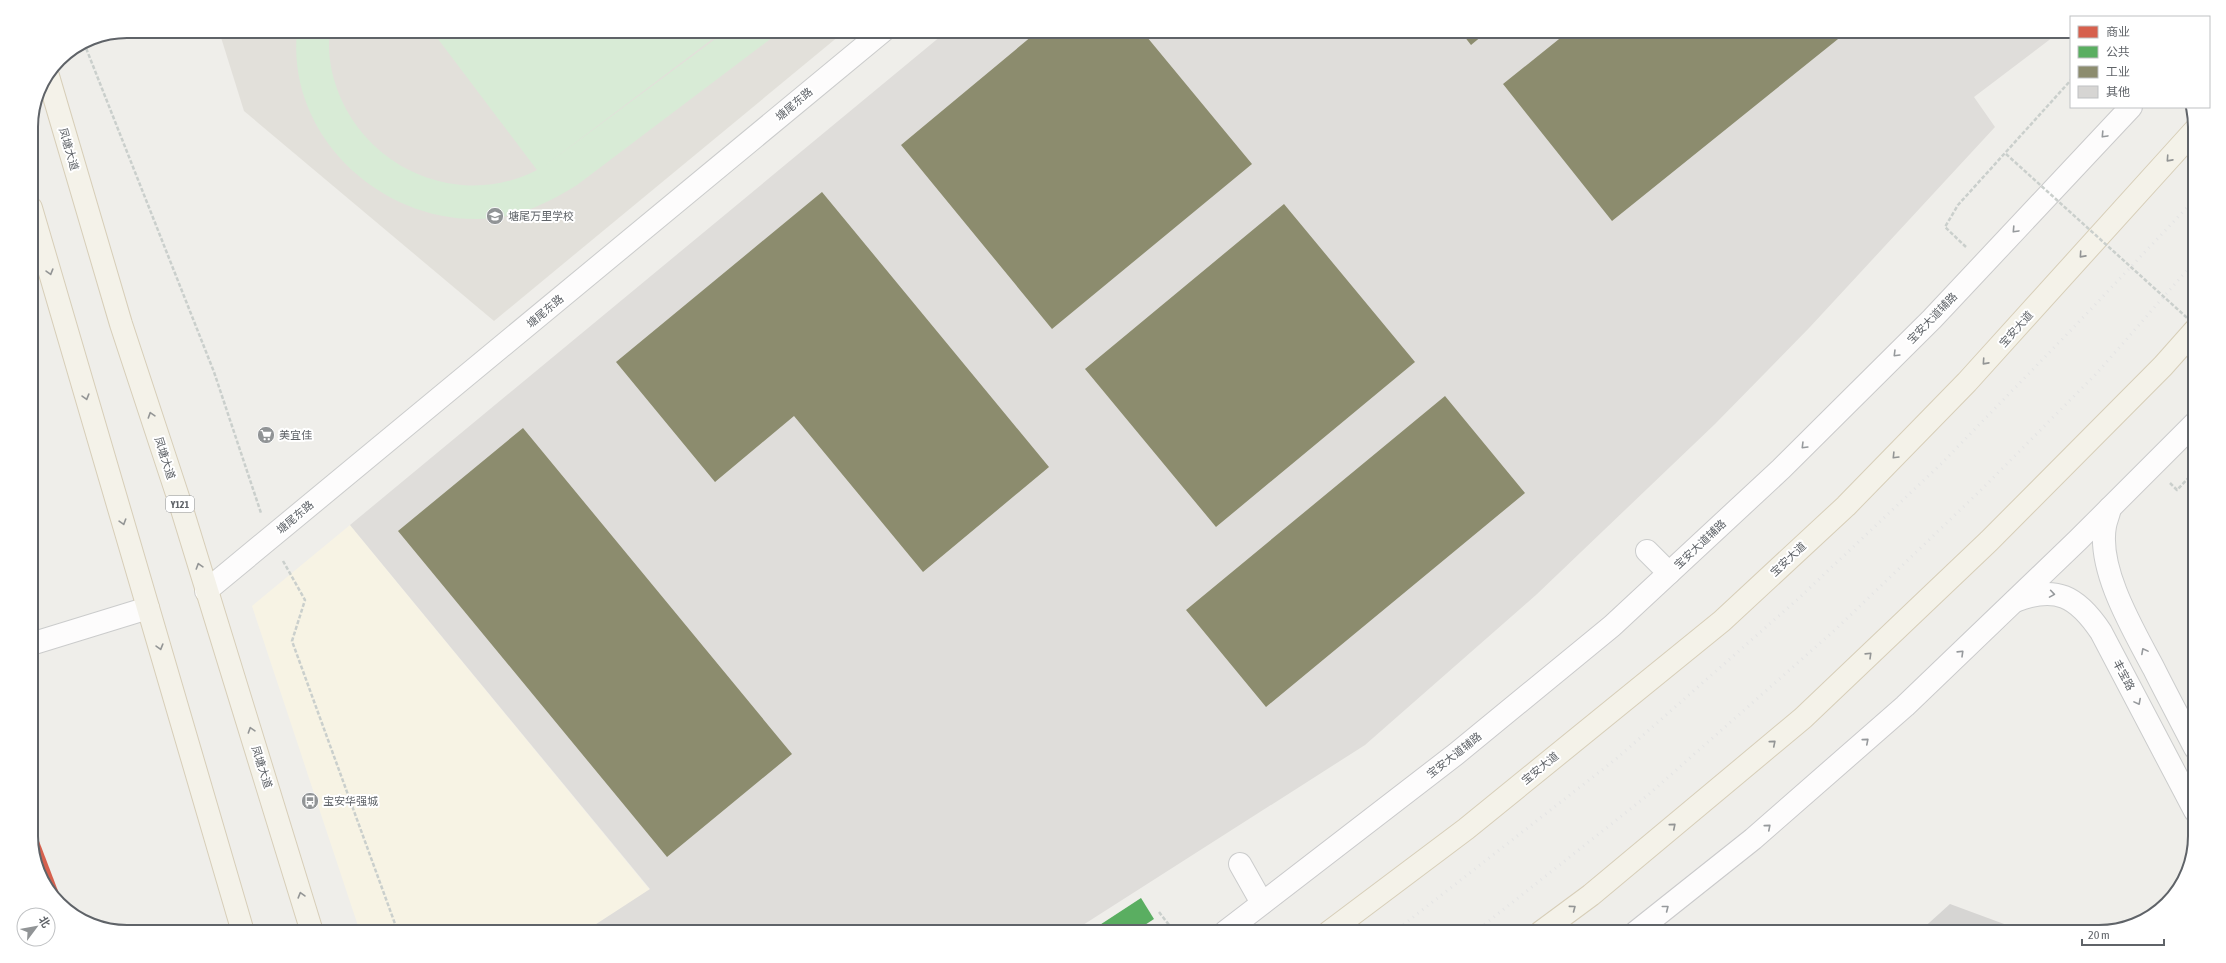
<svg xmlns="http://www.w3.org/2000/svg" width="2226" height="963" viewBox="0 0 2226 963" font-family="'Asap Condensed','Noto Sans SC',sans-serif">
	<rect width="100%" height="100%" fill="#efeeea"/>
	<path fill="#f7f3e4" d="M350,525L650,890L584,932H360L252,606Z"/>
	<path fill="#dfddda" d="M947,31H2061L1974,97L1995,127L1810,327L1715,424L1536,595L1365,745L1072,932H584L650,889L350,525Z"/>
	<path fill="#e2e0da" d="M219,31H845L494,321L244,111Z"/>
	<path fill="#d8ebd6" d="M297,31H330C327,52 331,74 339,94C370,171 462,209 537,170L432,31H723L543,167L726,31H781L577,185C551,201 524,215 493,218C388,229 286,140 297,31Z"/>
	<path fill="#d6604d" d="M31,820L63,904L51,894L31,843Z"/>
	<path fill="#5aae61" d="M1141,898L1154,919L1134,932H1089Z"/>
	<path fill="#8c8c6e" d="M1038,31H1142L1252,164L1052,329L901,145Z
		M1460,31H1488L1471,45Z
		M1569,31H1848L1612,221L1503,84Z
		M822,192L1049,467L923,572L794,416L715,482L616,362Z
		M1284,204L1415,362L1216,527L1085,369Z
		M1445,396L1525,493L1266,707L1186,610Z
		M523,428L792,754L667,857L398,531Z"/>
	<path fill="#d6d5d3" d="M1950,904L2023,931L1919,932Z"/>
	<g fill="none" stroke-linecap="round" stroke-linejoin="round">
		<defs>
			<path id="minor" d="M2110,508C2109,514 2106,520 2105,526C2097,570 2134,631 2154,669C2167,695 2181,721 2195,748
				M1647,551L1669,573
				M2015,601C2056,585 2077,596 2101,632L2195,811
				M31,644L148,608
				M1240,864L1262,903"/>
			<path id="tertiary" d="M206,591L883,31"/>
			<path id="secondary" d="M1225,932L1456,754L1612,626L1781,469L1932,319L2131,107
				M1636,932L1753,839L1905,706L2078,540L2195,423"/>
			<path id="primary" d="M48,76L121,324L180,503L312,932
				M31,208L243,932
				M1329,932L1466,829L1722,621L1846,506L1967,382L2195,130
				M1541,932L1591,895L1803,718L1989,541L2163,366L2195,330"/>
		</defs>
		<use href="#minor" stroke="#cbcccc" stroke-width="24"/>
		<use href="#tertiary" stroke="#cbcccc" stroke-width="24"/>
		<use href="#secondary" stroke="#cacacb" stroke-width="24"/>
		<use href="#primary" stroke="#d7ceb8" stroke-width="24"/>
		<path stroke="#cacfcc" stroke-width="2.5" stroke-dasharray="4 2" stroke-linecap="butt" d="M84,43L214,372L261,513
			M1966,247L1945,227L1958,205L2071,80
			M2170,483L2177,490L2195,471
			M283,561L305,600L292,641L398,932
			M1159,912L1173,930"/>
		<use href="#minor" stroke="#fdfcfc" stroke-width="22"/>
		<use href="#tertiary" stroke="#fdfcfc" stroke-width="22"/>
		<use href="#secondary" stroke="#fdfcfc" stroke-width="22"/>
		<use href="#primary" stroke="#f4f2e9" stroke-width="22"/>
		<path stroke="#e4e4e4" stroke-width="3" stroke-dasharray="1 5" stroke-linecap="butt" d="M1394,932L1616,759L1798,599L1941,464L2075,326L2195,199
			M1475,932L1648,795L1836,629L1981,490L2097,373L2195,261"/>
		<path stroke="#cacfcc" stroke-width="2.5" stroke-dasharray="4 2" stroke-linecap="butt" d="M2006,154L2195,325"/>
	</g>
	<defs><path id="oneway-chevron" d="M-2-3.5L2.5 0L-2 3.5" fill="none" stroke-width="1.6" stroke-linecap="round" stroke-linejoin="round"/></defs>
	<g stroke="#96999c">
		<use href="#oneway-chevron" transform="translate(2104 135) rotate(133)"/>
		<use href="#oneway-chevron" transform="translate(2015 230) rotate(133)"/>
		<use href="#oneway-chevron" transform="translate(1896 354) rotate(135)"/>
		<use href="#oneway-chevron" transform="translate(1804 446) rotate(135)"/>
		<use href="#oneway-chevron" transform="translate(2052 594) rotate(9)"/>
		<use href="#oneway-chevron" transform="translate(2144 651) rotate(-118)"/>
		<use href="#oneway-chevron" transform="translate(1961 653) rotate(-44)"/>
		<use href="#oneway-chevron" transform="translate(2138 702) rotate(62)"/>
		<use href="#oneway-chevron" transform="translate(1866 741) rotate(-41)"/>
		<use href="#oneway-chevron" transform="translate(1768 827) rotate(-41)"/>
		<use href="#oneway-chevron" transform="translate(1666 908) rotate(-38)"/>
	</g>
	<g stroke="#939595">
		<use href="#oneway-chevron" transform="translate(2169 159) rotate(132)"/>
		<use href="#oneway-chevron" transform="translate(2082 255) rotate(132)"/>
		<use href="#oneway-chevron" transform="translate(50 272) rotate(74)"/>
		<use href="#oneway-chevron" transform="translate(1985 362) rotate(132)"/>
		<use href="#oneway-chevron" transform="translate(86 397) rotate(74)"/>
		<use href="#oneway-chevron" transform="translate(151 415) rotate(-108)"/>
		<use href="#oneway-chevron" transform="translate(1895 456) rotate(134)"/>
		<use href="#oneway-chevron" transform="translate(123 522) rotate(73)"/>
		<use href="#oneway-chevron" transform="translate(199 566) rotate(-107)"/>
		<use href="#oneway-chevron" transform="translate(160 647) rotate(74)"/>
		<use href="#oneway-chevron" transform="translate(1869 655) rotate(-44)"/>
		<use href="#oneway-chevron" transform="translate(251 730) rotate(-108)"/>
		<use href="#oneway-chevron" transform="translate(1773 743) rotate(-40)"/>
		<use href="#oneway-chevron" transform="translate(1673 826) rotate(-40)"/>
		<use href="#oneway-chevron" transform="translate(301 895) rotate(-106)"/>
		<use href="#oneway-chevron" transform="translate(1573 908) rotate(-37)"/>
	</g>
	<defs>
		<symbol id="school-disc" viewBox="-11 -11 22 22"><circle r="9.5" fill="#919496" stroke="#fff"/><path d="M0-5L7-2L0 1L-7-2ZM-4 1L0 2.5L4 1V4Q0 6-4 4Z" fill="#fff"/></symbol>
		<symbol id="supermarket-disc" viewBox="-11 -11 22 22"><circle r="9.5" fill="#919496" stroke="#fff"/><path d="M-6-5.5h2.5l.6 2H6L4.5 2H-2.5L-4.4-4H-6ZM-1.5 3.2a1.3 1.3 0 1 0 .1 0ZM3 3.2a1.3 1.3 0 1 0 .1 0Z" fill="#fff"/></symbol>
		<symbol id="bus-disc" viewBox="-11 -11 22 22"><circle r="9.5" fill="#919496" stroke="#fff"/><path d="M-5-6H5V4H4V6H2V4H-2V6H-4V4H-5ZM-3.5-4V0h7V-4ZM-3.5 1.2v1.5H-2V1.2ZM2 1.2v1.5H3.5V1.2Z" fill="#fff"/></symbol>
	</defs>
	<g fill-rule="evenodd">
		<use href="#school-disc" x="485" y="206" width="20" height="20"/>
		<use href="#supermarket-disc" x="256" y="425" width="20" height="20"/>
		<use href="#bus-disc" x="300" y="791" width="20" height="20"/>
	</g>
	<g text-anchor="middle" stroke-width="4" stroke-linejoin="round" paint-order="stroke">
		<rect fill="#fff" stroke="#8f9295" stroke-width="1" x="166" y="496" width="28" height="16" rx="3"/>
		<g font-size="10" font-weight="bold" fill="#5f6368">
			<text x="180" y="508">Y121</text>
		</g>
		<g font-size="11" fill="#5f6368" stroke="#fff">
			<text transform="translate(794 104) rotate(-40)" y="4">塘尾东路</text>
			<text transform="translate(69 149) rotate(74)" y="4">凤塘大道</text>
			<text transform="translate(545 311) rotate(-40)" y="4">塘尾东路</text>
			<text transform="translate(1932 318) rotate(-46)" y="4">宝安大道辅路</text>
			<text transform="translate(2016 329) rotate(-48)" y="4">宝安大道</text>
			<text transform="translate(165 458) rotate(72)" y="4">凤塘大道</text>
			<text transform="translate(295 517) rotate(-40)" y="4">塘尾东路</text>
			<text transform="translate(1700 544) rotate(-43)" y="4">宝安大道辅路</text>
			<text transform="translate(1788 559) rotate(-43)" y="4">宝安大道</text>
			<text transform="translate(2124 675) rotate(62)" y="4">丰宝路</text>
			<text transform="translate(1454 755) rotate(-38)" y="4">宝安大道辅路</text>
			<text transform="translate(262 767) rotate(72)" y="4">凤塘大道</text>
			<text transform="translate(1540 768) rotate(-39)" y="4">宝安大道</text>
		</g>
		<g font-size="11" fill="#5f6368" stroke="#fff" text-anchor="start">
			<text x="508" y="220">塘尾万里学校</text>
			<text x="279" y="439">美宜佳</text>
			<text x="323" y="805">宝安华强城</text>
		</g>
	</g>
	<path d="M0 0H2226V963H0ZM127 38H2099A89 89 0 0 1 2188 127V836A89 89 0 0 1 2099 925H127A89 89 0 0 1 38 836V127A89 89 0 0 1 127 38Z" fill="#fff" fill-rule="evenodd"/>
	<path fill="none" stroke="#5f6368" stroke-width="2" d="M127 38H2099A89 89 0 0 1 2188 127V836A89 89 0 0 1 2099 925H127A89 89 0 0 1 38 836V127A89 89 0 0 1 127 38Z"/>
	<rect x="2070" y="16" width="140" height="92" fill="#ffffff" stroke="#bfc1c3"/>
	<rect x="2078" y="26" width="20" height="12" fill="#d6604d" stroke="#bfc1c3"/>
	<text x="2106" y="36" font-size="12" fill="#5f6368">商业</text>
	<rect x="2078" y="46" width="20" height="12" fill="#5aae61" stroke="#bfc1c3"/>
	<text x="2106" y="56" font-size="12" fill="#5f6368">公共</text>
	<rect x="2078" y="66" width="20" height="12" fill="#8c8c6e" stroke="#bfc1c3"/>
	<text x="2106" y="76" font-size="12" fill="#5f6368">工业</text>
	<rect x="2078" y="86" width="20" height="12" fill="#d6d5d3" stroke="#bfc1c3"/>
	<text x="2106" y="96" font-size="12" fill="#5f6368">其他</text>
	<g transform="translate(36 927) rotate(58)"><circle r="19" fill="#ffffff" stroke="#bfc1c3"/>
	<path d="M0-3L7 15L0 10L-7 15Z" fill="#919496"/>
	<text y="-6" font-size="11" font-weight="bold" text-anchor="middle" fill="#5f6368">北</text>
	</g>
	<path d="M2082 939v6h82v-6" fill="none" stroke="#5f6368" stroke-width="2"/>
	<text x="2088" y="939" font-size="12" fill="#5f6368" stroke="#ffffff" stroke-width="3" paint-order="stroke">20 m</text>
</svg>
